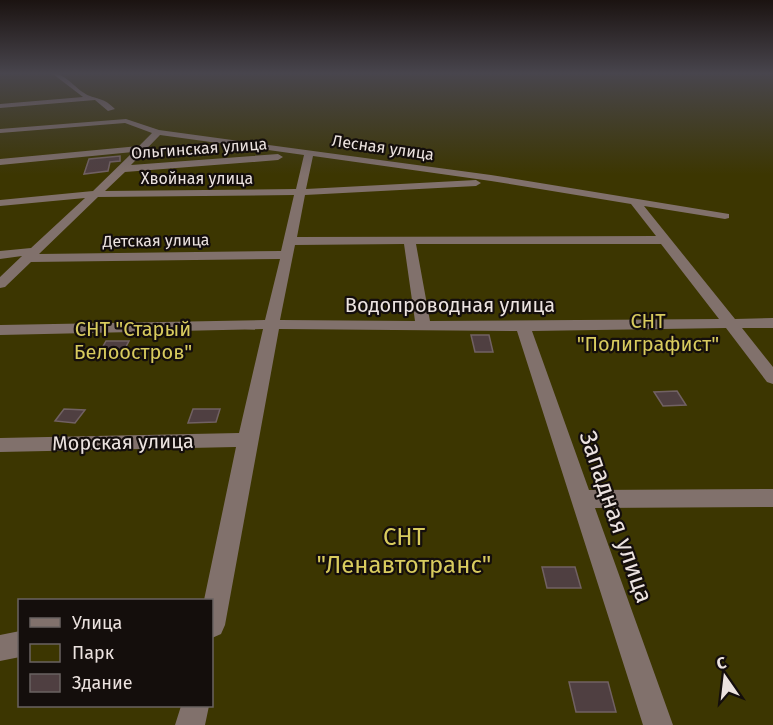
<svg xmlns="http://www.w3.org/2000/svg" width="773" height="725" viewBox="0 0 773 725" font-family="'Fira Sans',sans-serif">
	<rect width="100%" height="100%" fill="#31231f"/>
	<path fill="#3c3601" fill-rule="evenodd" d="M0,74H773V725H0ZM20,600H212V706H20Z"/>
	<path fill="#4f3f41" stroke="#716163" stroke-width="1.5" d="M120,156V161L110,162L108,171L84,174L89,159Z
		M471,335H489L493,352H475Z
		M106,341H129L120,358L96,359Z
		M677,391L686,405L663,406L654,392Z
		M64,409L85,410L75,423L55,421Z
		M193,409H220L216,422L188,423Z
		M542,567H575L581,588H547Z
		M569,682H608L616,712H576Z"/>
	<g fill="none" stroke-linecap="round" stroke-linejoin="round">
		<path fill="#81716c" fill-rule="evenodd" d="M53,74C68,74 76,91 90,96C101,100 105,99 115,109L108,111L95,100L0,108V104L83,97Z
			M126,119L159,130L491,175L729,214V218L725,219L644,206L735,319L773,318V328H742L773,367V384L767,382L726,328L532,331L589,490L773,489V507L595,508L673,725H643L517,331L279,329L225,625L221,634L212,638V600H204L236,447L0,452V438L239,433L263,329L0,335V325L265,320L280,259L31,262L5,287L0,288V277L22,256L0,259V251L31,248L85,198L0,206V200L93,191L133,152L0,165V159L139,146L152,133L125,123L0,133V129ZM160,135L304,155L296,189L105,191L125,172L278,160L283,157L278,154L131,165ZM313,156L491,181L631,204L656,236L297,237L305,195L476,186L481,183L476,180L306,189ZM294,195L281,251L39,254L98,197ZM404,244L415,321L280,320L295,245ZM416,244H661L719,319L430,321Z
			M20,631V657L0,661V635Z
			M181,706H209L205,725H175Z"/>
	</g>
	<linearGradient id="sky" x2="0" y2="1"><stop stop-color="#1b1311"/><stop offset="0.42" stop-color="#48454d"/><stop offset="1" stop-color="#48454d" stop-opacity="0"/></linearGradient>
	<rect width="773" height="175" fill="url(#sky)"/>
	<g text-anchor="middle" stroke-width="4.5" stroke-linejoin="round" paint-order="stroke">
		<g font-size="16" fill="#ece3e0" stroke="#140e0c">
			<text transform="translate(383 147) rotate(8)" y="6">Лесная улица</text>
			<text transform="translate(199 148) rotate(-4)" y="6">Ольгинская улица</text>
			<text x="197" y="184">Хвойная улица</text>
			<text transform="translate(156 240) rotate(-1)" y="6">Детская улица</text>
		</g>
		<g font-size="20" fill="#ece3e0" stroke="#140e0c">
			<text x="450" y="312">Водопроводная улица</text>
			<text transform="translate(123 442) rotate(-1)" y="7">Морская улица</text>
		</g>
		<g font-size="20" fill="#d8cb5e" stroke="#140e0c">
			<text x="648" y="328">СНТ<tspan x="648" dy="23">"Полиграфист"</tspan></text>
			<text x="133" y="336">СНТ "Старый<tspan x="133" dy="23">Белоостров"</tspan></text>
		</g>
		<g font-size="24" fill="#ece3e0" stroke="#140e0c">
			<text transform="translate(616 517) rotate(71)" y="8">Западная улица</text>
		</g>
		<g font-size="24" fill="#d8cb5e" stroke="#140e0c">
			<text x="404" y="545">СНТ<tspan x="404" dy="28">"Ленавтотранс"</tspan></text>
		</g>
	</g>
	<rect x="18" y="599" width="195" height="108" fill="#140e0c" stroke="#6a6361" stroke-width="1.5"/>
	<rect x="30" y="618" width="30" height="9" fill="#81716c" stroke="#6a6361" stroke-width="1.5"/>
	<text x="72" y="629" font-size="18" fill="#ece3e0">Улица</text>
	<rect x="30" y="644" width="30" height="18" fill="#3c3601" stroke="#6a6361" stroke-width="1.5"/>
	<text x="72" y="659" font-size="18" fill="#ece3e0">Парк</text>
	<rect x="30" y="674" width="30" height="18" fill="#4f3f41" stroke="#6a6361" stroke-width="1.5"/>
	<text x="72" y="689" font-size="18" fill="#ece3e0">Здание</text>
	<g transform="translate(725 677) rotate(346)" stroke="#140e0c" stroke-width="4.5" paint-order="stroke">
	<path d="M0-4.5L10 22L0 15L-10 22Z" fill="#ece3e0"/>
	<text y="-9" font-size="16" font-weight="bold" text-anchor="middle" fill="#ece3e0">С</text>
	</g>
</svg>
